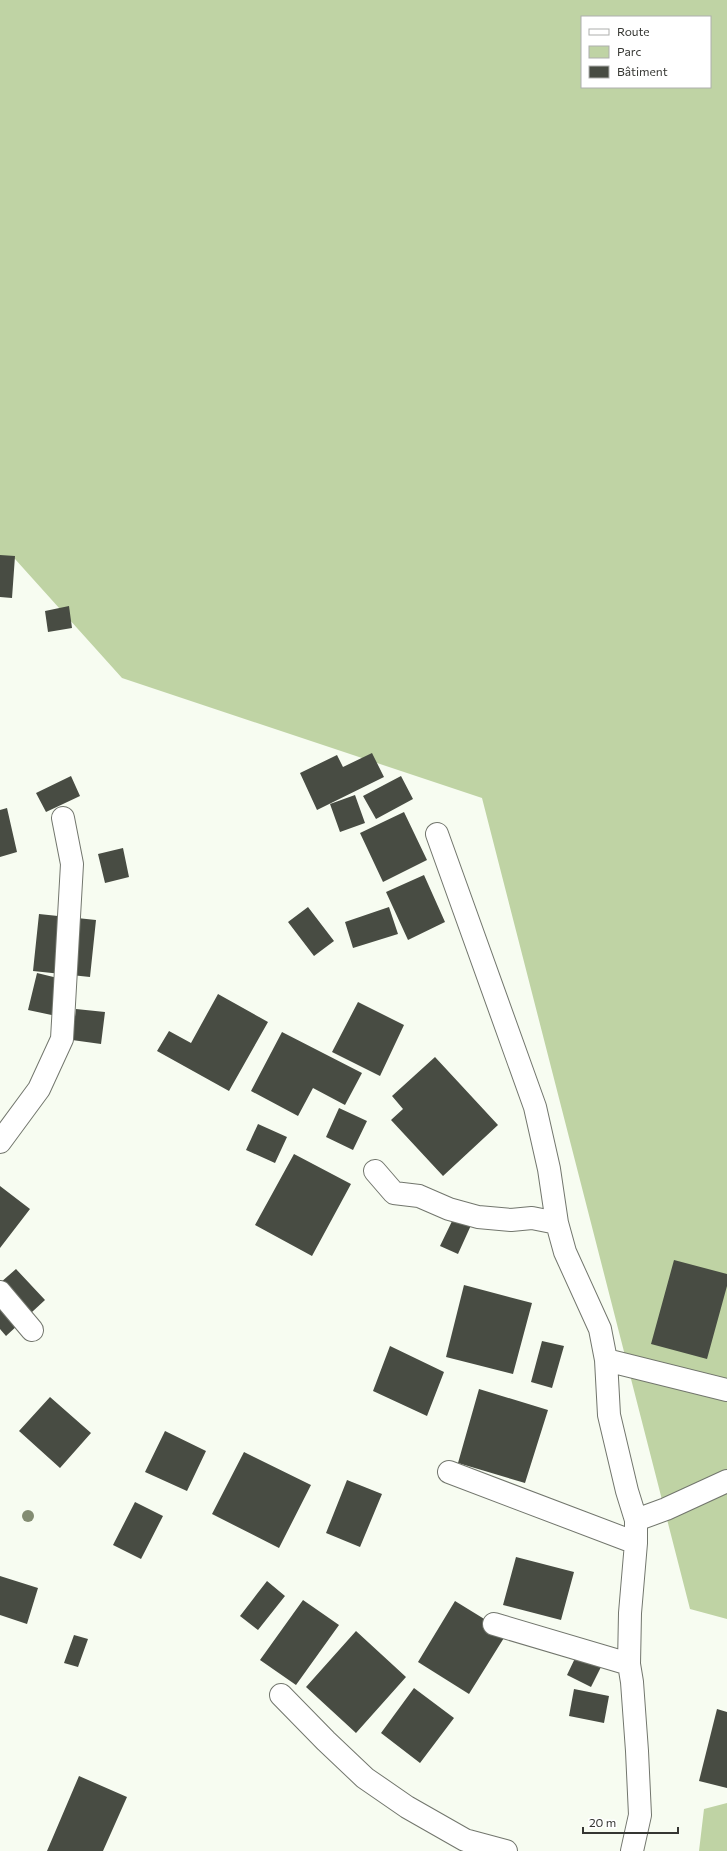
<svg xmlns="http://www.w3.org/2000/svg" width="727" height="1851" viewBox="0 0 727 1851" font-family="Commissioner,sans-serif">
	<rect width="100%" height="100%" fill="#f7fcf1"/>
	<path fill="#bfd3a4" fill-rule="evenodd" d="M0,0H727V1619L690,1609L482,798L122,678L15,559L0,557ZM582,17H710V87H582Z
		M727,1803V1851H699L704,1809Z"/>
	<path fill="#484c43" d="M0,555L15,556L12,598L0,597Z
		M69,606L72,628L48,632L45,611Z
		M372,753L384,777L317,810L300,773L337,755L343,767Z
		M71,776L80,796L46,812L36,793Z
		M401,776L413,799L376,819L363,796Z
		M355,795L365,823L340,832L330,804Z
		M7,808L17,852L0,857V810Z
		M404,812L427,860L383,882L360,833Z
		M123,848L129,877L105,883L98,854Z
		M424,875L445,922L408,940L386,892Z
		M308,907L334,941L314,956L288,922Z
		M389,907L398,934L353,948L345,922Z
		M39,914L96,920L90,977L33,971Z
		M37,973L70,981L61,1017L28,1010Z
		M218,994L268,1022L229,1091L157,1051L169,1031L191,1043Z
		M358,1002L404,1025L380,1076L332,1052Z
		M76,1009L105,1012L101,1044L72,1040Z
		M282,1032L362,1073L345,1105L313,1088L298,1116L251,1091Z
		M435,1057L498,1125L443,1176L391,1120L403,1109L392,1096Z
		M339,1108L367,1121L353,1150L326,1137Z
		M258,1124L287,1137L275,1163L246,1150Z
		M294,1154L351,1184L312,1256L255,1225Z
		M0,1186L30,1209L0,1248Z
		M455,1215L472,1223L458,1254L440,1246Z
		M674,1260L727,1274V1286L707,1359L651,1344Z
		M16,1269L45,1300L6,1336L0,1329V1283Z
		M464,1285L532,1303L513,1374L446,1357Z
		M542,1341L564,1346L552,1388L531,1382Z
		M390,1346L444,1372L427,1416L373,1391Z
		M479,1389L548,1410L525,1483L458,1463Z
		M50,1397L91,1433L60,1468L19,1431Z
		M165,1431L206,1451L187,1491L145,1472Z
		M244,1452L311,1485L279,1548L212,1514Z
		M347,1480L382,1494L360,1547L326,1533Z
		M135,1502L163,1516L141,1559L113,1545Z
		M516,1557L574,1572L561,1620L503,1605Z
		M0,1576L38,1588L27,1624L0,1615Z
		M267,1581L285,1596L258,1630L240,1616Z
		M303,1600L339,1625L296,1685L260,1660Z
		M455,1601L507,1633L469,1694L418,1662Z
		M356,1631L406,1677L356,1733L306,1687Z
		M74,1635L88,1639L78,1667L64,1663Z
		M578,1652L603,1663L591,1687L567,1675Z
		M414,1688L454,1718L420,1763L381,1733Z
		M574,1689L609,1696L604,1723L569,1716Z
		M717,1709L727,1712V1788L699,1781Z
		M79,1776L127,1797L103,1851H47Z"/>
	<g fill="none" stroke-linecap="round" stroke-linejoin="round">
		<defs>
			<path id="minor" d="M437,834L535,1107L549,1169L557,1223
				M0,1142L39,1089L62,1039L72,864L63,818
				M375,1171L394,1193L419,1196L449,1209L478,1217L511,1220L532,1218L557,1223L565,1252L600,1329L606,1360L609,1415L627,1491L636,1520V1543L630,1613L629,1664L632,1682L637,1751L640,1815L632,1851
				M0,1292L32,1330
				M606,1360L727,1390
				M449,1472L636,1543
				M636,1520L666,1509L727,1481
				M494,1624L629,1664
				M281,1695L326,1741L365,1778L407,1807L465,1840L506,1851"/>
		</defs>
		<use href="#minor" stroke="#72766d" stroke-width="24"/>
		<use href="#minor" stroke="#fff" stroke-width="22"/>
	</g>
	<circle fill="#838c72" cx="28" cy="1516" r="6"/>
	<rect x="581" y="16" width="130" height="72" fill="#ffffff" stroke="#aeafad"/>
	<rect x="589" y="29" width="20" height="6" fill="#ffffff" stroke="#aeafad"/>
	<text x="617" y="36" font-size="12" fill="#353632">Route</text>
	<rect x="589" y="46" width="20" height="12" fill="#bfd3a4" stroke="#aeafad"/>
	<text x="617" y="56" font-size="12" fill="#353632">Parc</text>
	<rect x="589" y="66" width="20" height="12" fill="#484c43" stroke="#aeafad"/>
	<text x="617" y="76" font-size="12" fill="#353632">Bâtiment</text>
	<path d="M583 1827v6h95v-6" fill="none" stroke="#353632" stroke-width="2"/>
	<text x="589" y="1827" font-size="12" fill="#353632" stroke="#ffffff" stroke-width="3" paint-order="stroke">20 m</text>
</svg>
